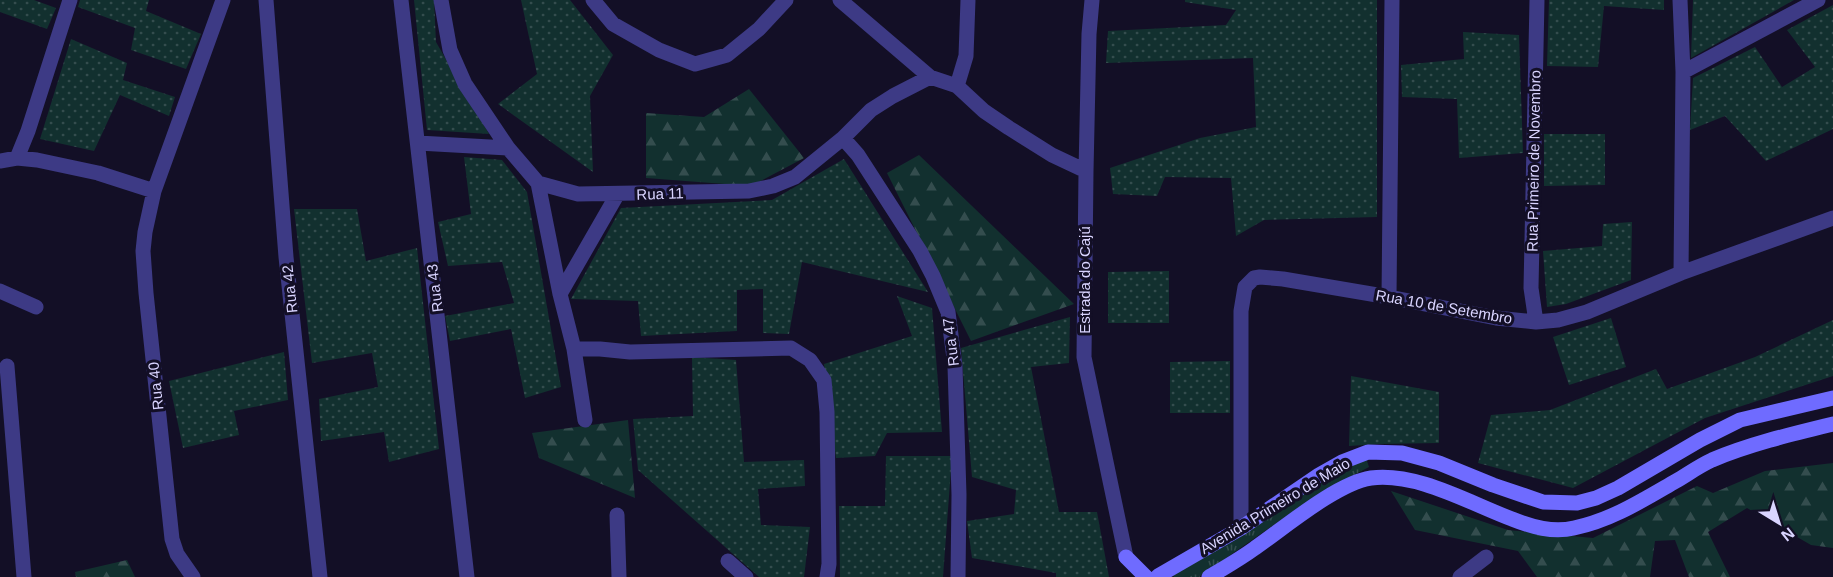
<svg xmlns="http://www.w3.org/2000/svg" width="1833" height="577" viewBox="0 0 1833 577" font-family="Helvetica,sans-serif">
	<defs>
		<pattern id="grass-dots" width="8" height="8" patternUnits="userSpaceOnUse" patternTransform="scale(1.5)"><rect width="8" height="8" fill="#12302f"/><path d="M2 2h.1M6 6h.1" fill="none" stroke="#344d4e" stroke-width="1.8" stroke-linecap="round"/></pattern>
		<pattern id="forest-firs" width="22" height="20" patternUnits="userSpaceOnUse" patternTransform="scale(1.5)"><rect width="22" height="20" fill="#12302f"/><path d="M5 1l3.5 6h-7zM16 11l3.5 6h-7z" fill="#344d4e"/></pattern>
		<pattern id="park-tufts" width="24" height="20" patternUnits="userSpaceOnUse" patternTransform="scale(1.5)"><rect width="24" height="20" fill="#12302f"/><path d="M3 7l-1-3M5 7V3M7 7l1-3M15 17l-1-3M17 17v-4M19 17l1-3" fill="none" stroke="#344d4e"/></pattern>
	</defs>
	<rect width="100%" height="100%" fill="#130f26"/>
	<path fill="url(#grass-dots)" d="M0,0H34L56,8L47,29L0,12Z
		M80,0H149L146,11L201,34L186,69L131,50L135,28L78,7Z
		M414,0H434L436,42L489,134L427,130Z
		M521,0H570L613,55L590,96L593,172L498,104L537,74Z
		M1185,0H1377V217L1264,220L1236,236L1231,178L1165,177L1157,196L1113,194L1110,168L1200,138L1256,127L1253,58L1106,63L1108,31L1226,25L1236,10L1185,2Z
		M1549,0H1664V10L1604,6L1598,67L1547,66Z
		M1693,0H1794L1691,58Z
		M1833,5V129L1766,161L1725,116L1690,130L1693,78L1755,47L1782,87L1815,67L1787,30Z
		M1463,32L1519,35L1523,153L1459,158L1457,99L1402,97L1401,65L1464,59Z
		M71,39L127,63L123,80L175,97L169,116L120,95L94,151L40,139Z
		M1544,134H1605V185L1544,186Z
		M464,157L502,160L527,192L561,387L525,398L511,329L450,341L445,316L514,303L502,262L448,266L438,222L471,214Z
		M844,159L928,292L802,262L789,334L763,333V289L737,290V331L641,336L638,301L571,299L621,208L772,200Z
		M294,209H357L366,261L417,248L439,449L389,462L384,432L321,441L319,399L378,387L372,353L312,363Z
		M1632,222L1631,280L1566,304L1547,307L1543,251L1602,246L1603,224Z
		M1169,271V323H1108V272Z
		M897,296L932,308L942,432L887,433L875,456L836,458L824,364L912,336Z
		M1070,317L1069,363L1031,367L1059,512H1097L1109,577H1056V573L972,558L967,521L1014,514L1016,490L972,477L961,348Z
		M1611,318L1626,367L1569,385L1553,337Z
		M1833,320V376L1705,418L1573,488L1478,463L1491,415L1550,410L1656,369L1667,389L1755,357Z
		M284,352L288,400L234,411L239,435L183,448L169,381Z
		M692,357L736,360L744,462L804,460L805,486L758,489L761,525L810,527L804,577H759L638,470L633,419L693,416Z
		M1230,361V413H1170V362Z
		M1351,376L1439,392V443L1379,444L1349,446Z
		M886,456H952L943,577H840L839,506H885Z"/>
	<path fill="url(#forest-firs)" d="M749,89L804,158L751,186L646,178V113L704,117Z
		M919,155L1074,304L971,341L887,173Z
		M628,420L635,498L539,458L532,433Z
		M1833,463V548L1811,545L1747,508L1708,532L1730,577H1689L1675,540L1655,541L1650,577H1537L1518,551L1415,530L1391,491L1508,530L1593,538L1697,486L1713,493L1765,471Z
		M127,560L135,577H76L75,572Z"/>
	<path fill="url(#park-tufts)" d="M1366,458L1369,467L1318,494L1199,577H1174L1173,575L1330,472Z"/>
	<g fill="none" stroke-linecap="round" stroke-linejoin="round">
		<path stroke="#3d3a85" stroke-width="15" d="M266,0L286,257L320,577
			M401,0L467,577
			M441,0L450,50L465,84L508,148L538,183L578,194L749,191L773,186L795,177L843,138L871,110L893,96L930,77L957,86L984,111L1009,128L1052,155L1086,171
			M593,0L613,24L659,50L695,64L727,55L759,29L786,0
			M840,0L930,77
			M1092,0L1089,34L1086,171L1084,357L1126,557
			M1680,0L1683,72L1681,273
			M1683,72L1818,0
			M957,86L966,56L968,0
			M843,138L858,155L920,251L933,276L948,312L955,366L959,495L958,577
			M418,143L508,148
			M17,158L28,131L70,0
			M0,161L17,158L37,160L98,173L154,191
			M538,183L560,294L574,349H600L630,352L791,348L810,360L824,380L827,412L829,564L827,577
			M0,291L36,307
			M560,294L617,195
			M1389,297L1392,0
			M1536,322L1531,288L1537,0
			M574,349L585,420
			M7,366L24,577
			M617,515L619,577
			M1241,528V311L1245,287L1254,278L1260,277L1283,279L1389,297L1496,318L1536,322L1558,320L1587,312L1681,273L1833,218
			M728,561L746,577
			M193,577L177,554L172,539L146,293L143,251L145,232L154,191L223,0
			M1460,577L1486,557"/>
		<path stroke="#6f6bff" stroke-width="15" d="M1126,557L1146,577
			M1158,576L1241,528L1319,475L1342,462L1368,452L1402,453L1439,463L1493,485L1543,502L1577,503L1596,498L1618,488L1700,440L1740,420L1833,398
			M1209,577C1224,568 1240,559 1255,548C1284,528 1337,483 1371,478C1417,472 1469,503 1512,519C1532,527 1553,533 1574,528C1612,520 1643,500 1676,481C1688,474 1699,466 1712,460C1750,444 1792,434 1833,424"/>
	</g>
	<g text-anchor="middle" stroke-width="6" stroke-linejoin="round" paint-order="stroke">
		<g font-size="15" fill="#d9d4ff" stroke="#130f26">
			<text transform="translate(1534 161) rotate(-89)" y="5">Rua Primeiro de Novembro</text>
			<text transform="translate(660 194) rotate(-2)" y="5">Rua 11</text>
			<text transform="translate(1085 280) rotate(-90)" y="5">Estrada do Cajú</text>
			<text transform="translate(435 288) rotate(-97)" y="5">Rua 43</text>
			<text transform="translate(290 289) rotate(-96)" y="5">Rua 42</text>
			<text transform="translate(1444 307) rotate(10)" y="5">Rua 10 de Setembro</text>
			<text transform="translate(951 342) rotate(-97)" y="5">Rua 47</text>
			<text transform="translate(156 386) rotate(-96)" y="5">Rua 40</text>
			<text transform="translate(1275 506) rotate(-31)" y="5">Avenida Primeiro de Maio</text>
		</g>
	</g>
	<g transform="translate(1779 523) rotate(142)" stroke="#130f26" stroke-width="4.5" paint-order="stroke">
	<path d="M0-4.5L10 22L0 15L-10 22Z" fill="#d9d4ff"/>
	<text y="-9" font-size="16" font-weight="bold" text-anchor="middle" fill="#d9d4ff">N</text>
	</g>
</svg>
